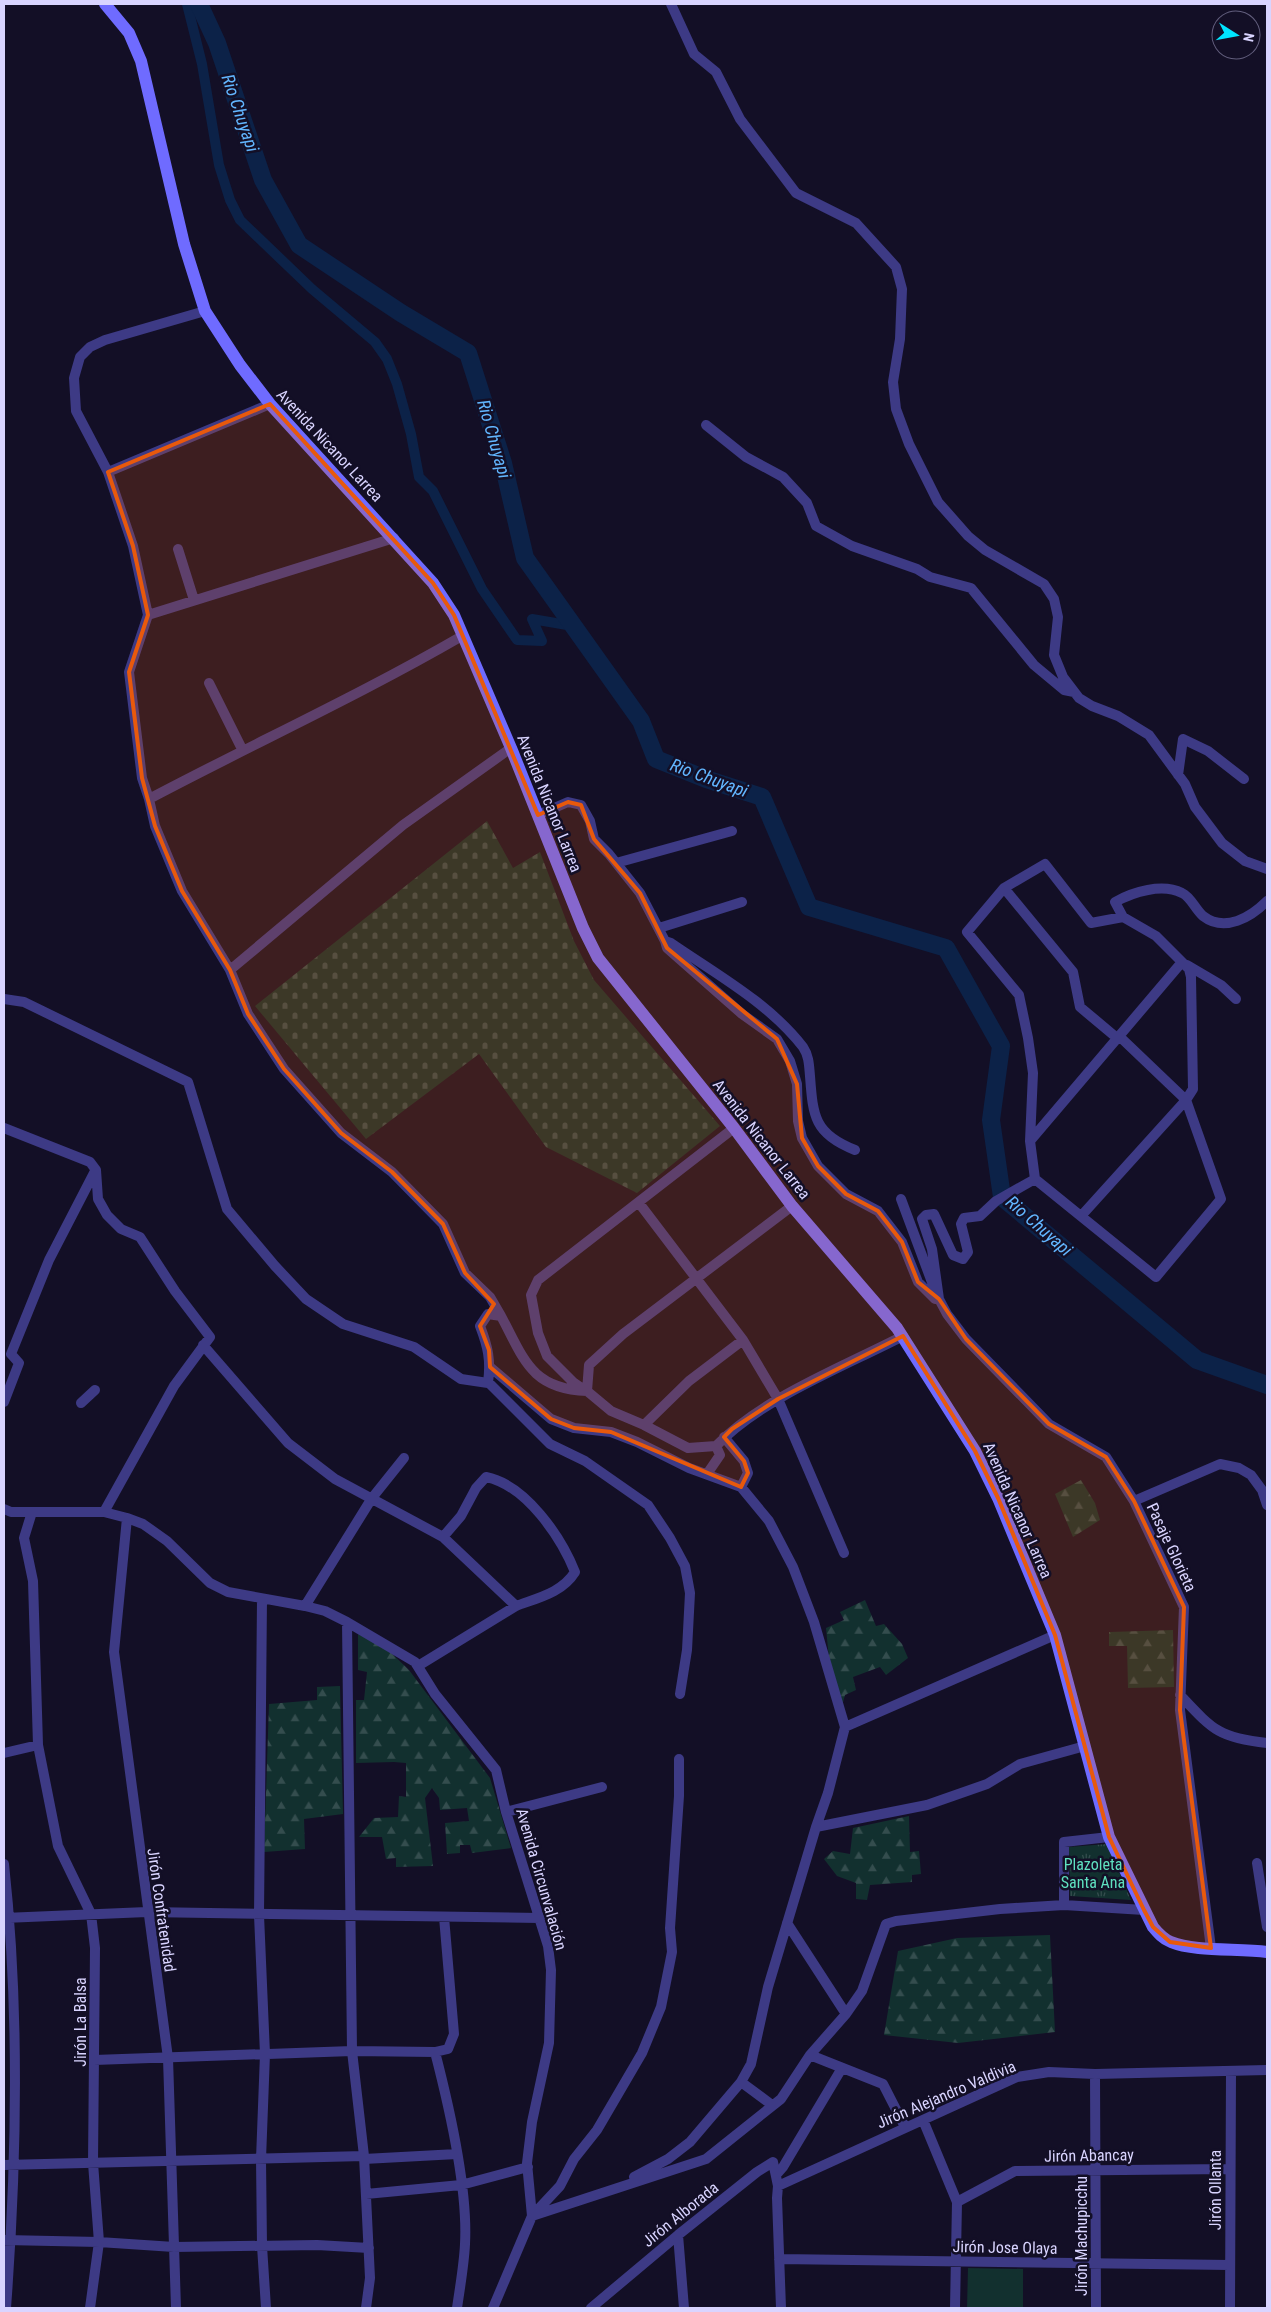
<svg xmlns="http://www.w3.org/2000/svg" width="1271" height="2312" viewBox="0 0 1271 2312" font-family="'Roboto Condensed',sans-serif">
	<defs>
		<pattern id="grass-tufts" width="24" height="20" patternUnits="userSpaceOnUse" patternTransform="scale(1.25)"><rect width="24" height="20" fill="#12302f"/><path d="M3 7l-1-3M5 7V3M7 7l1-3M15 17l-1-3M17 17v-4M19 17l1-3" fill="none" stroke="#344d4e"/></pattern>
		<pattern id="forest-firs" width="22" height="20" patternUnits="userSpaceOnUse" patternTransform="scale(1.25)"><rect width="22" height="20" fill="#12302f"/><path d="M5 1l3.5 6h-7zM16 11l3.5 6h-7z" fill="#344d4e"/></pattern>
		<pattern id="cemetery-stones" width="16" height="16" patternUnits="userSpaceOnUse" patternTransform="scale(1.25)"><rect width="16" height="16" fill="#12302f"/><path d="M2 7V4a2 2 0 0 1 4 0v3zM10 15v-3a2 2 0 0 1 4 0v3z" fill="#344d4e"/></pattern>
	</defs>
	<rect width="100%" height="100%" fill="#130f26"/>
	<path fill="url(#grass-tufts)" d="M1107,1844L1131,1900L1070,1896L1069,1847Z"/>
	<path fill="url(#forest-firs)" d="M1081,1480L1095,1503L1100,1520L1073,1537L1055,1494Z
		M865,1600L876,1626L884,1624L902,1644L908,1658L886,1675L880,1667L853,1677L856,1690L845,1695L842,1706L830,1669L826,1628L844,1620L840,1612Z
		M1173,1630L1174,1687L1128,1688L1127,1646H1109V1632Z
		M358,1634L387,1649L409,1670L490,1778L511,1848L472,1853L470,1845H460V1853L447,1854L445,1823L469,1821L467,1808L440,1810L439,1798L432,1788L425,1798L433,1866L396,1867V1858L386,1859L382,1837H359L374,1818L398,1817L399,1796L406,1797V1763L394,1762L356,1763V1700H364L367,1672L358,1670Z
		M340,1686L343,1814L304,1819L305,1849L264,1852L269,1704L317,1700V1687Z
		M909,1816L910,1852L919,1851L921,1874L912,1875V1882L870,1885L867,1900L856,1899V1883L837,1876L824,1859L833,1851L850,1854L853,1828Z
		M1050,1935L1055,2032L958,2043L884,2035L898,1951L957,1938Z"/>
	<path fill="url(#cemetery-stones)" d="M487,821L513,868L540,852L574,941L594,980L720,1126L637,1193L546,1147L479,1054L366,1139L255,1006Z"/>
	<path fill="#12302f" d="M968,2268L1023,2269V2308H967Z"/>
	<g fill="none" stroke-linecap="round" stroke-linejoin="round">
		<path stroke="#0c2248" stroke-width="10" d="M187,4L202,64L219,165L230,200L240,220L312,289L375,342L387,359L397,384L411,434L419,477L433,491L482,589L517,640L542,641L532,619L573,626"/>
		<path stroke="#0c2248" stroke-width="18" d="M199,4L217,43L263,180L299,245L401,313L468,353L503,463L525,558L641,721L656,759L706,779L762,797L809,907L946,948L1001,1046L991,1120L1002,1197L1197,1360L1267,1385"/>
		<path stroke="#3d3a85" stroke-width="10" d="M671,4L694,54L716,72L740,119L796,193L856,223L896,267L902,289L900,339L893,382L896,409L909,444L938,502L968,536L985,550L1044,584L1054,599L1058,617L1054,655L1063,677L1079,698L1092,706L1118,716L1149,735L1185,784L1195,807L1222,843L1245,861L1267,869
			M205,311L105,340L90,347L80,357L74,378L76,411L108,472L133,546L148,615L129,672L142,778L149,799L155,826L182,891L230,970L248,1014L284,1069L341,1133L392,1172L443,1224L465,1273L490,1297L501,1316
			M706,425L746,457L783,477L807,503L816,526L852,546L917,569L930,577L971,588L1034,665L1064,690L1074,692
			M108,472L270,404
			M178,549L194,600
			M148,615L394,538
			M209,683L242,749
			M1178,775L1183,739L1208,751L1244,779
			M149,799C253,744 360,695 462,636
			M538,815L568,802L581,805L590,821L594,839L609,854L640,893L665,941L671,943C716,974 769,1003 803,1047C809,1056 809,1065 810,1076C813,1116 814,1134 855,1150
			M616,863L732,831
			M1004,888L967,932L1019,995L1028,1038L1033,1073L1030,1141
			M659,928L742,902
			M665,941L667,948L742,1014L777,1039L790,1061L797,1084L798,1121L802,1138L818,1166L846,1194L878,1211L902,1242L918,1282L935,1299H939
			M1182,962L1030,1141L1035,1179L1156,1277L1221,1199L1186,1100L1193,1089L1191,977L1189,969L1156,936L1123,917L1115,902C1133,892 1162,883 1182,893C1191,897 1195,909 1203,916C1225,933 1251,917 1267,901
			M1187,965L1221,985L1236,999
			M230,970L403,825L511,748
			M4,999L24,1002L188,1082L227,1209L275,1266L306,1299L343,1324L414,1347L461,1379L488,1383C491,1360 488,1347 480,1326L488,1314L501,1316C524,1359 531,1389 587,1391
			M1117,1038L1080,1007L1073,972L1004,888L1045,864L1091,923L1123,917
			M4,1128L90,1162L96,1170L98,1199L107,1215L121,1229L140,1237L175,1291L210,1337L174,1386L104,1512
			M1035,1179L996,1201L980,1216L964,1218L961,1224L968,1252L963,1259L953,1255L934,1214L926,1215L922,1219L932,1249L939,1299L947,1314L966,1339L1049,1424L1106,1457L1134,1501L1184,1607L1180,1710L1211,1948
			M901,1199L933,1285
			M639,1203L743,1340L778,1399L844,1553
			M1082,1215L1186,1100L1119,1036
			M203,1345L288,1443L335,1479L443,1537L516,1606C537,1598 562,1593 575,1572C561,1537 526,1485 486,1477L476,1488L461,1516L443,1537
			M490,1367L551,1419L574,1428L611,1432L637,1442L689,1468L741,1487L769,1521L793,1567L814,1622L845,1727L828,1793L816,1827L768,1987L751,2064L741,2082L690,2142L668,2159L634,2177
			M488,1382L550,1444L585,1461L648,1505L670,1538L685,1566L690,1593L687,1650L680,1694
			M586,1391L573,1382L547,1356L538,1333L531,1295L538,1280L734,1128
			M4,1402L19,1363L11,1354L49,1260L95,1171
			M81,1403L95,1390
			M644,1425L689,1381L743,1340
			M724,1437L744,1461L748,1473L741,1487
			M716,1446L688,1448L644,1425L611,1411L587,1391L589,1365L623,1334L792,1206
			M707,1474L720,1455L716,1446C762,1398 843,1367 903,1336
			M1134,1501L1220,1464L1239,1468L1251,1475L1262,1490L1267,1505
			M4,1509L11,1512H104L127,1518L143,1524L167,1541L210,1583L228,1592L305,1606L325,1611L347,1622L415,1662L435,1694L496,1770L506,1812L548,1946L551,1970L549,2043L532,2122L527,2163L532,2216L706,2159L781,2099L810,2055L846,2014L787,1923
			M32,1512L24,1538L33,1581L38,1745L58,1846L91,1914L95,1948L93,2163L99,2242L90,2308
			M127,1518L114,1652L168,2058L176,2308
			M262,1599L259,1915L265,2054L261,2159L262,2246L266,2308
			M305,1606L372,1498L404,1458
			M347,1622L352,2051L364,2156L370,2278L366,2308
			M418,1666L516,1606
			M1180,1695C1213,1730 1219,1738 1267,1743
			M845,1727L1055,1635
			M4,1753L38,1745
			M506,1812L602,1787
			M816,1827L927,1805L987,1784L1020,1764L1085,1746
			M1257,1863L1267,1927
			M4,1864C20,2011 17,2161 6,2308
			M1064,1905L1144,1910
			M4,1918L147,1912L540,1918
			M846,2014L862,1991L886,1924L896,1921L1000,1909L1064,1905V1842L1109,1837
			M435,2052C449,2106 468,2189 465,2244C464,2265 460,2287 457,2308
			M810,2055L883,2084L905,2127
			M94,2060L352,2051L435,2052L448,2049L454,2034L444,1917
			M1095,2074L1096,2308
			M741,2082L772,2105
			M923,2120L957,2202L955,2308
			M364,2159L457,2154
			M4,2165L364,2156
			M776,2175L783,2167L842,2068
			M366,2194L461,2185L528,2167
			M957,2202L1015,2171L1230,2169
			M678,2235L684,2308
			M5,2240L99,2242L174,2247L317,2245L369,2248
			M779,2259L1230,2265
			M493,2308L532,2216L560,2186L574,2159L597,2130L642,2053L661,2007L672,1952L670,1928L679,1796V1759
			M591,2308L678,2235L757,2172L773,2162L778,2186
			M781,2308L777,2198L778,2186L1017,2077L1049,2072L1095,2074L1267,2070
			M1230,2308L1231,2072"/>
		<path stroke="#6f6bff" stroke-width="12" d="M105,4L129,33L141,61L184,244L205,311L240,365L270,404L433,583L454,615L511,748L583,928L598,958L734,1128L792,1206L897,1328L975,1451L998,1498L1055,1635L1109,1837L1153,1927C1158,1933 1163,1939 1171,1942C1195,1952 1239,1948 1267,1952"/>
	</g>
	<path fill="#e8590c" fill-opacity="0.2" stroke="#e8590c" stroke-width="4" stroke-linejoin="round" d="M270,404L433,583L454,615L538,815L568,802L581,805L594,839L640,893L667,948L777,1039L797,1084L802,1138L818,1166L846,1194L878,1211L902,1242L918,1282L939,1299L966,1339L1049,1424L1106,1457L1134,1501L1184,1607L1180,1710L1211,1948L1170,1942L1153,1927L1144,1910L1109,1837L1055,1635L998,1498L975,1451L903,1336L778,1399L732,1429L724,1437L744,1461L748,1473L741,1487L611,1432L574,1428L551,1419L490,1367L489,1350L480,1326L494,1304L465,1273L443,1224L392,1172L341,1133L284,1069L248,1014L230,970L182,891L155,826L142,778L129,672L148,615L133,546L108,472Z"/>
	<g text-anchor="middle" stroke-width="5" stroke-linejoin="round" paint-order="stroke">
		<g font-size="16" fill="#d9d4ff" stroke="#130f26">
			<text transform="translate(330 445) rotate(47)" y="6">Avenida Nicanor Larrea</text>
			<text transform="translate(550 803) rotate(68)" y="6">Avenida Nicanor Larrea</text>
			<text transform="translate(762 1139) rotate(52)" y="6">Avenida Nicanor Larrea</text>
			<text transform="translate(1018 1510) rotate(66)" y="6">Avenida Nicanor Larrea</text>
			<text transform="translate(1172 1547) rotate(65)" y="6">Pasaje Glorieta</text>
			<text transform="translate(542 1879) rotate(74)" y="6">Avenida Circunvalación</text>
			<text transform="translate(162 1910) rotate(82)" y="6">Jirón Confratenidad</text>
			<text transform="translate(80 2022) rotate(-90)" y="6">Jirón La Balsa</text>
			<text transform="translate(946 2094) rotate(-23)" y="6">Jirón Alejandro Valdivia</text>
			<text transform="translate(1089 2155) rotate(-1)" y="6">Jirón Abancay</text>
			<text transform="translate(1215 2190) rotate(-90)" y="6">Jirón Ollanta</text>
			<text transform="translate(680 2214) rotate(-39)" y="6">Jirón Alborada</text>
			<text transform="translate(1081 2236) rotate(-90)" y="6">Jirón Machupicchu</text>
			<text transform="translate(1005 2247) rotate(1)" y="6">Jirón Jose Olaya</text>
		</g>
		<g font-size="16" fill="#5fe0c0" stroke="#130f26">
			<text x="1093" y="1870">Plazoleta<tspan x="1093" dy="18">Santa Ana</tspan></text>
		</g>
		<g font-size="18" font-style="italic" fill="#62b6ff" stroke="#130f26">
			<text transform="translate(240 113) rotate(71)" y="6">Rio Chuyapi</text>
			<text transform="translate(494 439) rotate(74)" y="6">Rio Chuyapi</text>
			<text transform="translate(709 778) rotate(20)" y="6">Rio Chuyapi</text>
			<text transform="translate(1039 1226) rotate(41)" y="6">Rio Chuyapi</text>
		</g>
	</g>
	<rect width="1271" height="2312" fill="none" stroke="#d9d4ff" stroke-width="10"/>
	<g transform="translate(1236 35) rotate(101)"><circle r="24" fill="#130f26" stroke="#625e7d"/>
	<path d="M0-4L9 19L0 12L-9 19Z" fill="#00e5ff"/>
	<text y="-8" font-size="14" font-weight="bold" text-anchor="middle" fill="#d9d4ff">N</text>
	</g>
</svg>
